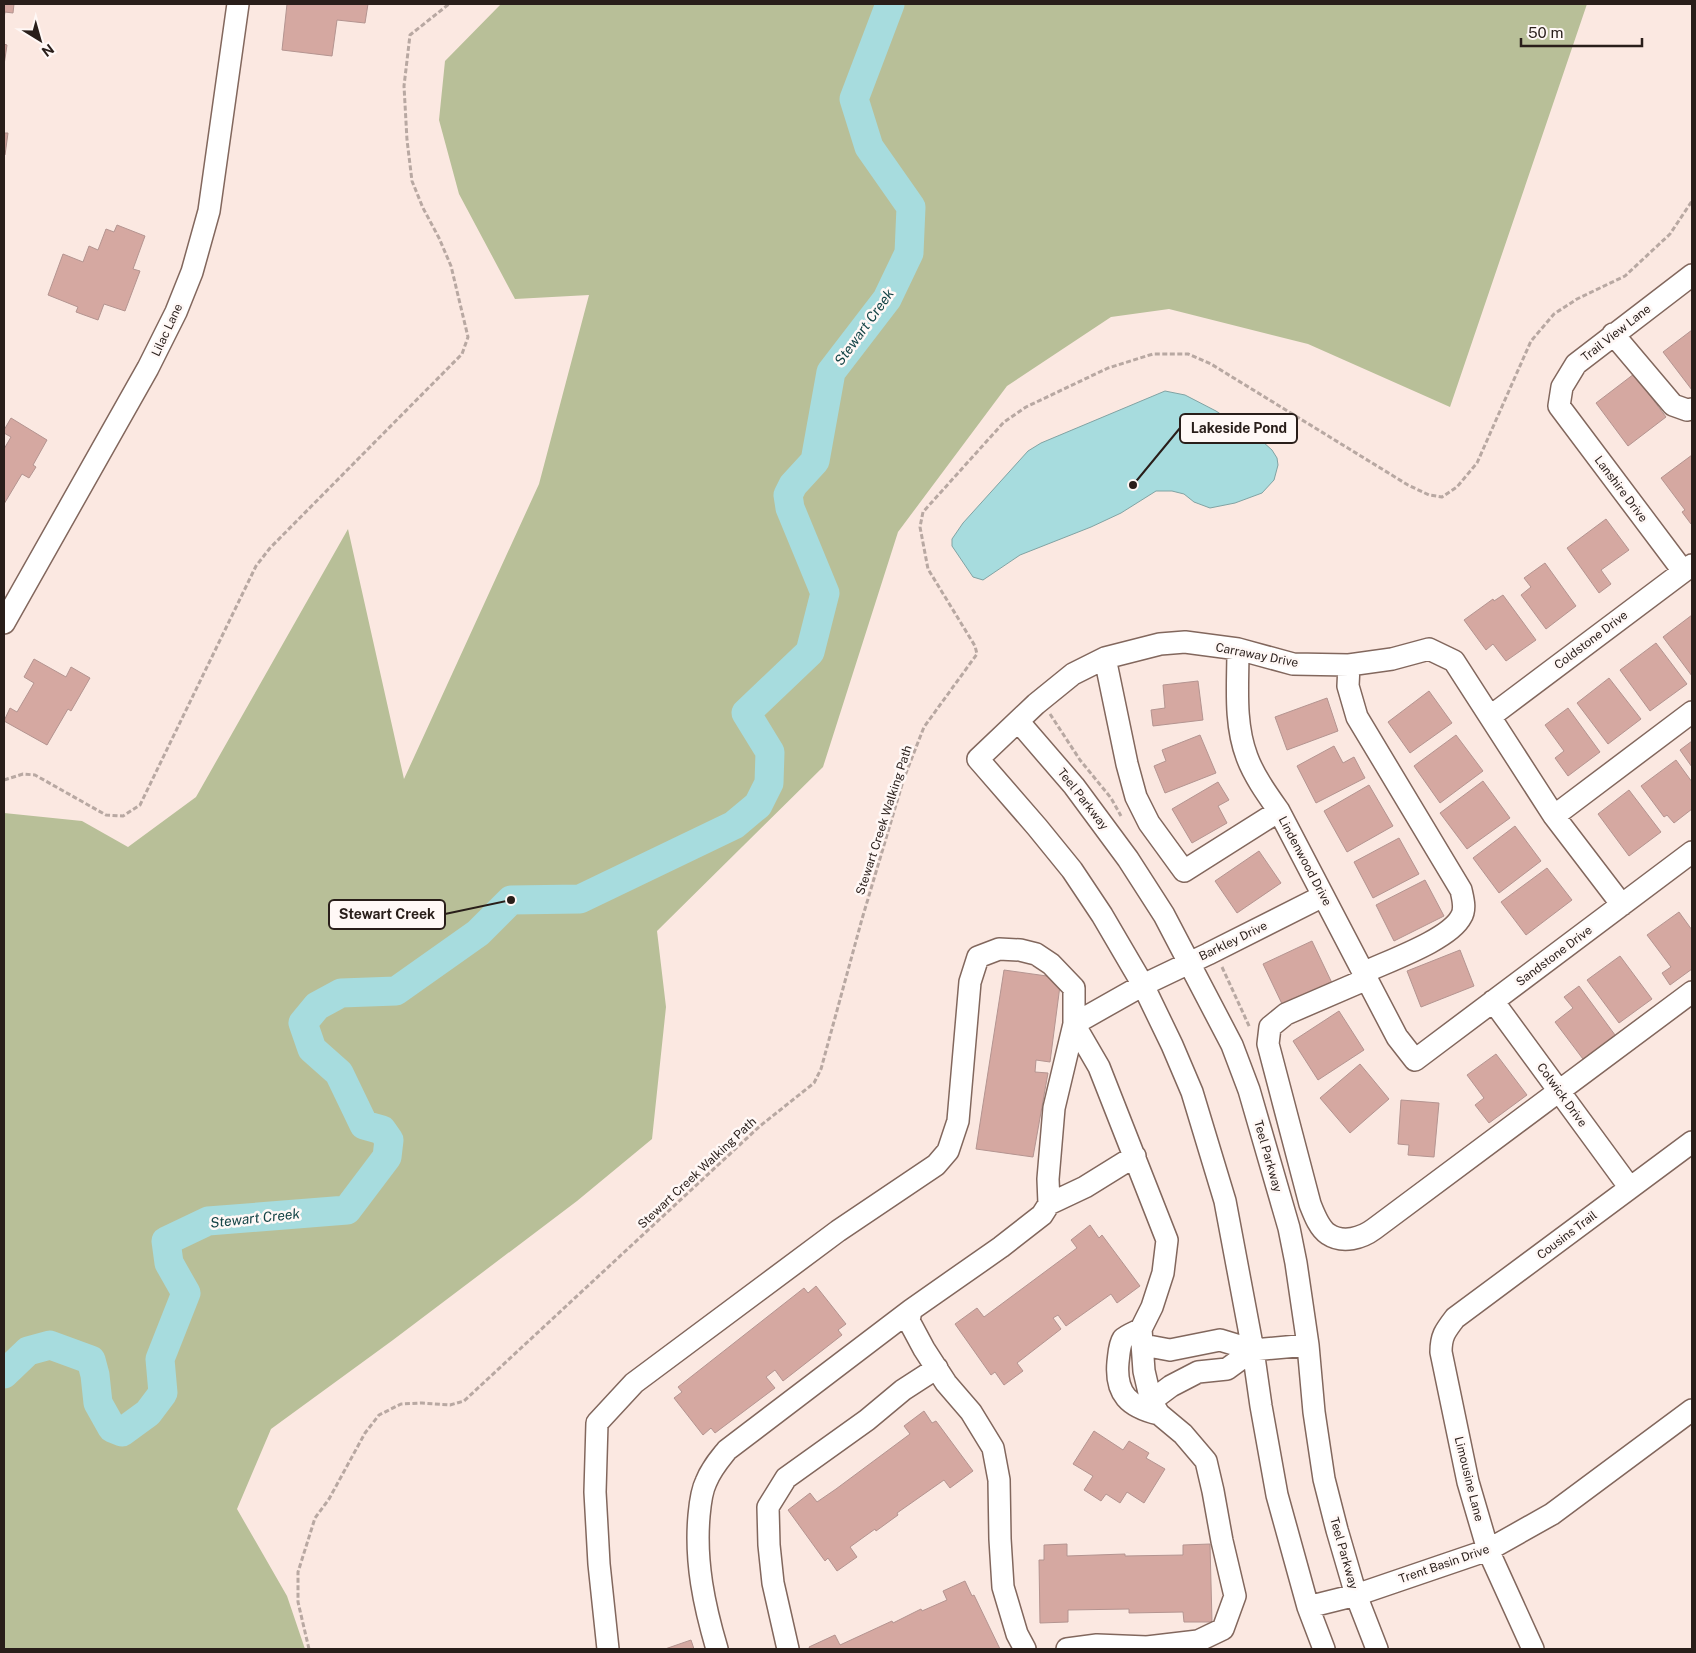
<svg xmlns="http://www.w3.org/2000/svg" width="1696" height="1653" viewBox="0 0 1696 1653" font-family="'Public Sans',sans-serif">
	<rect width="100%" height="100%" fill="#fbe8e1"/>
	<path fill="#b8bf98" d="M501,4H1587L1450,407L1308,344L1169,309L1111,317L1007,386L898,532L823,767L657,931L666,1007L652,1139L577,1201L393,1340L271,1429L237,1509L287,1596L305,1649H4V813L82,821L128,847L196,797L348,529L404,779L539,484L589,295L515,299L459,194L439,120L445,61Z"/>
	<path fill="#a7dcde" stroke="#81a3a3" d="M1165,391L1185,395L1216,411L1263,442L1272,450L1277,458L1278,465L1274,480L1262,493L1235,503L1210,508L1194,502L1184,494L1172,491H1156L1121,513L1091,527L1020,555L983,580L973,577L952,546V539L963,523L1028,451L1041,443Z"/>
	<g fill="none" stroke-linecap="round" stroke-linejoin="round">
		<path stroke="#a7dcde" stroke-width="29" d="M4,1374L28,1351L50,1345L91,1360L95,1375L98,1403L112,1428L122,1432L148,1413L163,1393L160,1359L186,1293L169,1263L166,1241L208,1221L347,1210L387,1157L389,1140L382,1130L364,1125L339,1073L312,1049L303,1023L317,1006L341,993L396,991L478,933L511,900L580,899L734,825L758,805L769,783L770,752L746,713L810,652L825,593L790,508L788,495L793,485L815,461L831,372L887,299L909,253L911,207L869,147L854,99L890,4"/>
	</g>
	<path fill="#d5a8a1" stroke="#b49490" d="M4,4H14L13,13L5,12L4,18Z
		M287,4H368L365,23L337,20L332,56L282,50Z
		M4,44L7,45L4,65Z
		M4,133H8L5,155H4Z
		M117,225L145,236L133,269L140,271L125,311L104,304L98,320L76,312L78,307L48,295L63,254L83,262L89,246L98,250L106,229L114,232Z
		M1692,330V390L1663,352Z
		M1634,374L1666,417L1628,446L1596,403Z
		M11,418L47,440L33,465L36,467L29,478L22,474L4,504V449L11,437L4,433V430Z
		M1692,455V523L1691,524L1682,512L1685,510L1661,478Z
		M1606,519L1629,550L1601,570L1611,584L1599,593L1567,548Z
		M1545,563L1576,606L1546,629L1521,595L1531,587L1524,578Z
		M1503,595L1536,640L1506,661L1493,644L1486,650L1464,620L1493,599L1494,601Z
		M1692,615V676L1663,637Z
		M1656,643L1687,684L1650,711L1620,670Z
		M34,659L66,677L71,667L90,678L71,711L68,709L47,745L4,721L10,708L17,712L34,683L24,677Z
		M1609,678L1641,719L1608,744L1577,703Z
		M1198,681L1203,720L1153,726L1151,710L1165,708L1163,685Z
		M1429,691L1452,723L1410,753L1388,722Z
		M1327,698L1338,731L1287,750L1275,717Z
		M1568,708L1600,752L1568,776L1555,758L1564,751L1545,725Z
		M1200,735L1216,773L1165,793L1154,766L1166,761L1162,750Z
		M1456,735L1483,771L1440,803L1414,766Z
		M1692,741V767L1680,750Z
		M1334,746L1343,763L1354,757L1365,778L1316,803L1297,766Z
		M1676,760L1692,782V809L1674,823L1667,815L1664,817L1641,786Z
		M1483,781L1510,818L1467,849L1440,813Z
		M1218,782L1229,800L1218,806L1227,823L1192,843L1172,809Z
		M1369,785L1393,826L1347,852L1324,811Z
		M1629,790L1661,832L1629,856L1598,814Z
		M1515,826L1541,861L1499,893L1473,858Z
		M1399,838L1419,874L1373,898L1354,862Z
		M1259,851L1281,883L1237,913L1215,881Z
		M1547,868L1572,900L1526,935L1501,902Z
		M1425,880L1444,916L1394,941L1376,905Z
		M1679,912L1692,930V969L1670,985L1662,973L1671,967L1647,935Z
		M1312,941L1332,983L1283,1006L1263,964Z
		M1460,950L1474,986L1421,1007L1407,971Z
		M1620,956L1652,999L1619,1023L1587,980Z
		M1004,970L1061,978L1050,1062L1036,1060L1035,1072L1048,1073L1033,1157L976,1149Z
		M1579,986L1618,1039L1586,1063L1555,1022L1573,1008L1564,997Z
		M1339,1011L1364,1050L1318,1080L1293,1041Z
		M1496,1054L1527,1095L1489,1123L1475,1105L1484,1098L1467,1075Z
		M1360,1064L1389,1099L1350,1133L1320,1098Z
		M1401,1100L1439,1103L1434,1157L1408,1155L1409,1145L1398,1144Z
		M1090,1225L1099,1238L1102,1235L1140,1286L1117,1303L1111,1294L1066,1326L1058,1315L1053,1318L1061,1329L1017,1363L1023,1371L1004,1385L995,1372L991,1375L955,1324L977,1308L984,1317L1077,1248L1071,1240Z
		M816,1286L846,1324L838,1330L842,1335L783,1381L775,1370L766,1377L775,1388L715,1433L711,1428L703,1435L674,1398L682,1392L678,1387L804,1288L808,1293Z
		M924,1411L932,1423L936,1421L973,1471L950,1488L944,1480L897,1513L898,1515L876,1531L875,1529L850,1547L857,1557L837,1571L828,1558L825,1561L788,1510L810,1493L817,1502L836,1489L910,1434L904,1426Z
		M1094,1431L1123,1450L1129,1441L1149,1453L1146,1458L1165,1469L1144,1503L1127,1492L1120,1503L1106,1494L1101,1501L1084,1490L1093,1476L1073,1464Z
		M1067,1544V1556L1125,1554V1556L1183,1555V1545L1210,1544L1212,1622H1184L1183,1612L1129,1613V1609L1068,1610V1622L1040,1623L1039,1560H1044V1545Z
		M965,1581L972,1596L974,1595L1000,1649H810L809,1647L835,1635L840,1645L892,1621L893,1623L921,1609L922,1611L947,1600L943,1591Z
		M691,1640L694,1649H665Z"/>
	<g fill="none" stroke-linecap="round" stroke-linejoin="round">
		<defs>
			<path id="minor" d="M1613,334L1673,405L1687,410L1692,409
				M1683,571L1559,406L1562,387L1576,364L1692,275
				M4,623L148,368L176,312L192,272L209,211L238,4
				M1238,649C1238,685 1234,723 1247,757C1254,776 1267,794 1279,811L1397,1037L1415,1060L1692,852
				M1105,658L1127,764L1136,797L1149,823L1184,871L1279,811
				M1349,665L1348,686L1357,717L1461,890C1463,899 1466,909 1461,917C1449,940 1388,961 1363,973
				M1491,716L1692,565
				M1018,721L1074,786L1128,859L1164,915L1232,1045L1249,1090L1289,1228L1296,1263L1308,1345L1314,1412L1324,1479L1337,1530L1356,1595L1377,1649
				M1554,816L1692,712
				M1367,979L1286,1014L1270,1027L1268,1044L1310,1204C1314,1214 1319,1228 1328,1234C1343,1244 1362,1238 1374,1229L1692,992
				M1493,1001L1630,1188
				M1049,1204L1085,1187L1135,1156
				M1141,1329C1136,1332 1127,1335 1123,1339C1119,1345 1119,1355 1118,1362C1115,1394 1129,1407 1159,1414
				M1143,1345L1170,1350L1220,1340L1253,1350L1308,1345
				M1151,1401L1171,1386L1198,1372L1227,1369L1253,1350
				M1308,1607L1356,1595L1488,1550L1552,1514L1692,1410
				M608,1649L599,1564L595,1492L597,1423L634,1383L838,1231L936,1165L948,1151L958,1121L970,982L978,957L999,949L1020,950L1036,954L1051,964L1074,988V1024L1054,1108L1048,1179L1049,1204L1042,1215L1001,1247L911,1310L909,1321L924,1349L946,1383L971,1412L993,1448L999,1480L1000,1539L1003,1587L1017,1634L1025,1649
				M717,1649C704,1605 695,1562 699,1516C700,1505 701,1492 706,1482C711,1469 719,1460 727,1450L911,1310
				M788,1649L773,1583L769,1545L768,1507L786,1478L867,1420L903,1390L937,1368
				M1067,1649L1097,1645L1147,1647L1198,1641L1223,1629L1235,1596L1222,1541L1213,1491L1206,1461L1183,1434L1159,1414L1151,1401L1144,1371L1141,1329L1152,1307L1163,1273L1167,1240L1099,1067L1074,1024L1143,985L1208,954L1323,896
				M1324,1649L1308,1607L1277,1495L1261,1406L1253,1350L1225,1201L1192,1092L1172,1045L1143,985L1102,915L1072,870L1037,827L978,759L1036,704L1073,674L1105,658L1160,644L1185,642L1238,649L1293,664L1349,665L1392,659L1429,649L1454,661L1554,816L1622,905
				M1533,1649L1488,1550L1468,1482L1441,1352C1441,1336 1445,1331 1455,1318L1692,1142"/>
		</defs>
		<use href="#minor" stroke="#82675d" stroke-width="24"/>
		<path stroke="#b8a8a2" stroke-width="3" stroke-dasharray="5 2.5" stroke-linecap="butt" d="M1050,714L1080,760L1111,798L1121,816
			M4,780L23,774L35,775L106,815L123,816L140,805L256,566L270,548L462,354L468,337L451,266L439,238L423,208L412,181L407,140L404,86L410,35L449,4
			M1222,967L1250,1028
			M309,1649L298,1602V1572L315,1518L329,1499L365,1433L379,1415L401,1404L422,1403L450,1405L464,1401L760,1126L814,1083L821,1069L862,919L904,778L924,727L977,654L975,646L928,569L920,527L923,512L1004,422L1026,407L1108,368L1153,354H1188L1211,364L1408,485L1429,495L1442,497L1457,487L1477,463L1531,341L1554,314L1577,299L1625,276L1670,234L1692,201"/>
		<use href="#minor" stroke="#fff" stroke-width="21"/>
	</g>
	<g text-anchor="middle" stroke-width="5" stroke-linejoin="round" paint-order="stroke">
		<g font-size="12" fill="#291e1a" stroke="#fff8f6">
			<text transform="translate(167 330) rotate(-65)" y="4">Lilac Lane</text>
			<text transform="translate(1616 333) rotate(-38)" y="4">Trail View Lane</text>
			<text transform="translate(1621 489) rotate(53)" y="4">Lanshire Drive</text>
			<text transform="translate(1591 640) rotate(-37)" y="4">Coldstone Drive</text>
			<text transform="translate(1257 655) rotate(11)" y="4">Carraway Drive</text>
			<text transform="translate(1083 799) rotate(52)" y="4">Teel Parkway</text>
			<text transform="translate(884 820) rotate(-72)" y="4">Stewart Creek Walking Path</text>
			<text transform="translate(1305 861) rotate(62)" y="4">Lindenwood Drive</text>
			<text transform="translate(1233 941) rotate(-26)" y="4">Barkley Drive</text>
			<text transform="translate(1554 956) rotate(-37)" y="4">Sandstone Drive</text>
			<text transform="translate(1562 1095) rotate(54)" y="4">Colwick Drive</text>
			<text transform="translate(1268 1156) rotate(74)" y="4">Teel Parkway</text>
			<text transform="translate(697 1173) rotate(-43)" y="4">Stewart Creek Walking Path</text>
			<text transform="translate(1567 1235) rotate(-37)" y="4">Cousins Trail</text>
			<text transform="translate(1469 1479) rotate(76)" y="4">Limousine Lane</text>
			<text transform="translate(1344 1553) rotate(74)" y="4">Teel Parkway</text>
			<text transform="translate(1444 1564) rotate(-19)" y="4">Trent Basin Drive</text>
		</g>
		<g font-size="14" font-style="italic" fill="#154547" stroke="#fff8f6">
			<text transform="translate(864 327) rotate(-54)" y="5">Stewart Creek</text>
			<text transform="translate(255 1218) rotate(-6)" y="5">Stewart Creek</text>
		</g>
	</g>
	<path fill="none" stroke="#291e1a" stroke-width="2" d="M1133 485L1180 428M511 900L445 914"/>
	<g fill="#291e1a" stroke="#fff8f6" stroke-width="2">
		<circle cx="1133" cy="485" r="5"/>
		<circle cx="511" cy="900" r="5"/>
	</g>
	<g fill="#fff8f6" stroke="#291e1a" stroke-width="2">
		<rect x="1180" y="414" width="117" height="29" rx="5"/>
		<rect x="329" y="900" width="116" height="29" rx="5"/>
	</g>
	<g font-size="14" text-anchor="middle" font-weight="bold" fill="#291e1a">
		<text x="1239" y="433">Lakeside Pond</text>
		<text x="387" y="919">Stewart Creek</text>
	</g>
	<rect width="1696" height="1653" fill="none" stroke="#291e1a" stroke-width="10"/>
	<g transform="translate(40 40) rotate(143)" stroke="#fff8f6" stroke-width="4" paint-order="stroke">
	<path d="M0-4L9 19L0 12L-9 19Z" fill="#291e1a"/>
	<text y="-8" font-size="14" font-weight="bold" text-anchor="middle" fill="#291e1a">N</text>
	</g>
	<path d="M1521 38v8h121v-8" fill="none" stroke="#291e1a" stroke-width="2.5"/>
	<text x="1528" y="38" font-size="15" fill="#291e1a" stroke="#fff8f6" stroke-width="4" paint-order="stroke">50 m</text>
</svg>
